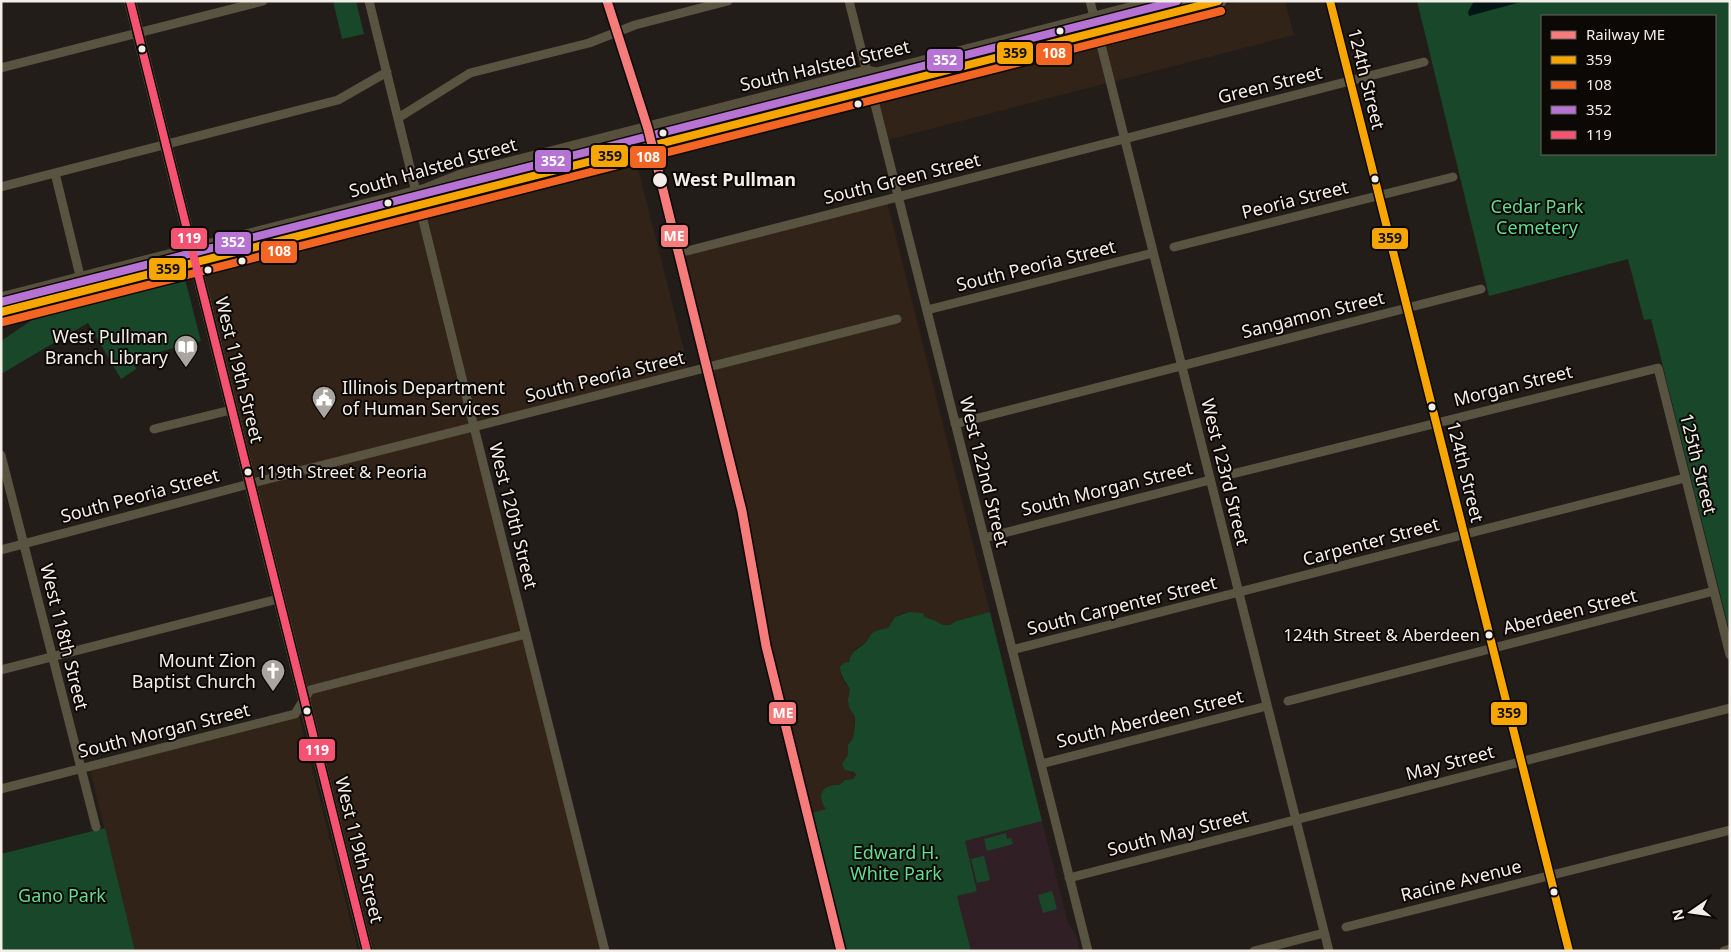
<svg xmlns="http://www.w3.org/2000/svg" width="1731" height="952" viewBox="0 0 1731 952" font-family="'Noto Sans',sans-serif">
	<rect width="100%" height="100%" fill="#221d18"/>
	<path fill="#312317" d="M1241,1H1285L1294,35L884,141L873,96Z
		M635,156L689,370L472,426L604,951H374L202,269Z
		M887,201L990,612L956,621L950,625H943L938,622L909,612L902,613L895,617L888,628L877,630L869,636L865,643L855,649L841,675L844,682L850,689L848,700L855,717L853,738L850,742L848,754L845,759L850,770L856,775L853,779L845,780L822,798V803L827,809L811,813L765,626L744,503L683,255Z
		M299,716L358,951H135L90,770Z"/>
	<path fill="#302025" d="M1042,821L1068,923L1076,934L1080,951H971L957,896L977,890L964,841Z"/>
	<path fill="#194729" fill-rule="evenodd" d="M333,1H356L364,34L342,39Z
		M1417,1H1730V633L1651,319L1644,320L1628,259L1489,296ZM1542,16H1715V154H1542Z
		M185,279L201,341L133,359L136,369L121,379L88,323L1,374V341L38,316Z
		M909,612L923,613L924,617L934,620L943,625H950L956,621L990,612L1042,821L965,841L977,891L957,896L971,951H845L811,813L826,809C816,796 822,784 839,785L845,780L853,779L856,775L854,772L845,770L842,765L848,754V745L853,738L855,723V717L849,707L848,700L850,689C845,681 841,677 840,667L844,663L849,662C852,649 857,651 865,643C869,639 869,634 876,631C879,629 884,629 888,628L895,617Z
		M105,828L135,951H1V854Z
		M1006,833L1007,839L1011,838L1013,844L987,851L984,839Z
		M984,856L990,880L977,883L971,859Z
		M1052,891L1057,909L1043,913L1038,895Z"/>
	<path fill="#051415" d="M1474,1H1521V2L1469,16L1468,12Z"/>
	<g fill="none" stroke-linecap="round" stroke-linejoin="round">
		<path stroke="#595341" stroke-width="9" d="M369,1L474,427L605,951
			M849,1L1088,951
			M1090,1L1329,951
			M1330,1L1569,951
			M1,68L263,1
			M398,118L470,73L589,43L635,25L728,1
			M55,173L81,280
			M1,187L338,100L387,72
			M1174,247L1453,177
			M687,251L1424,62
			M927,310L1153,253
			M955,424L1481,289
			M154,429L231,410
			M1,455L96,827
			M1232,474L1658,368L1730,655
			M984,538L1210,480
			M1,550L249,484L897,319
			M1012,650L1685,478
			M1,670L278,599
			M1288,701L1714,591
			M1041,764L1267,706
			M1,789L295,714L310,690L526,634
			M1069,878L1730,708
			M1346,927L1730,830
			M1254,951L1324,933
			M1724,951L1730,949"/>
		<path stroke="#58513c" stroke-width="12" d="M130,1L367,951"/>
		<path stroke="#57503c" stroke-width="15" d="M1,300L426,191L461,177L867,73L877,75L1165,1
			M1,312L860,92L1219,1"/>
		<defs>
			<path id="bus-1" d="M1330,1L1569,951
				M1,312L1218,1"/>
			<path id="bus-2" d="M3,322L1221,11"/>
			<path id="bus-3" d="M1,302L1177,1"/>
			<path id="bus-4" d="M130,1L367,951"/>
		</defs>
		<use href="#bus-1" stroke="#0c0805" stroke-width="11"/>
		<use href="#bus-2" stroke="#0c0805" stroke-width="11"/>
		<use href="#bus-3" stroke="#0c0805" stroke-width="11"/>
		<use href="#bus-4" stroke="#0c0805" stroke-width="11"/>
		<use href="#bus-1" stroke="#f7a600" stroke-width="8"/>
		<use href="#bus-2" stroke="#f26522" stroke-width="8"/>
		<use href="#bus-3" stroke="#b673d3" stroke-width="8"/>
		<use href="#bus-4" stroke="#f65372" stroke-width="8"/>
		<defs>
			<path id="rail-1" d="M607,1L648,129L742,511L766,646L841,951"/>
		</defs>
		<use href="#rail-1" stroke="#0c0805" stroke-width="12"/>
		<use href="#rail-1" stroke="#f67b7b" stroke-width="9"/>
	</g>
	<defs>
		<symbol id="library-pin" viewBox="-11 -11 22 30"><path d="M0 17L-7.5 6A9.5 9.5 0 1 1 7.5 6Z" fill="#aaa59f" stroke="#0c0805"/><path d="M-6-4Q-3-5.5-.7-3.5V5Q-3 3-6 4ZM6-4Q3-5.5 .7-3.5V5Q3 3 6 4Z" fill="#fff"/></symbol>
		<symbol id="civic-pin" viewBox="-11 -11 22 30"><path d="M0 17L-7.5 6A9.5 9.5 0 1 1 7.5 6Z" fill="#aaa59f" stroke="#0c0805"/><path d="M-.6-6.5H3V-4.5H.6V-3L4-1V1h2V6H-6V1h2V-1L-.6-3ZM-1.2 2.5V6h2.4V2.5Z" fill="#fff"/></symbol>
		<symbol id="church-pin" viewBox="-11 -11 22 30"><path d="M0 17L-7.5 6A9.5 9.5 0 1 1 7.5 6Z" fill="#aaa59f" stroke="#0c0805"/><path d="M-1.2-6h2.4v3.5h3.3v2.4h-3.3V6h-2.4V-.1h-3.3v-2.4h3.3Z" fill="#fff"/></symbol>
	</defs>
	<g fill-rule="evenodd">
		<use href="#library-pin" x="172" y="333" width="28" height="38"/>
		<use href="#civic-pin" x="310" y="384" width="28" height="38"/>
		<use href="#church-pin" x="259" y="657" width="28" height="38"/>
	</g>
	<g fill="#f4eee8" stroke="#0c0805" stroke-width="2">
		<circle cx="1060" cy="31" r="4.5"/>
		<circle cx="142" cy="49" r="4.5"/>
		<circle cx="858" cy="104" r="4.5"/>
		<circle cx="663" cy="133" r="4.5"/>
		<circle cx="1375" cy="179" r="4.5"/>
		<circle cx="660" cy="180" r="8"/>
		<circle cx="388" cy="203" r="4.5"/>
		<circle cx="242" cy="261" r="4.5"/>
		<circle cx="208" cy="270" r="4.5"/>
		<circle cx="1432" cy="407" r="4.5"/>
		<circle cx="248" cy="472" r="4.5"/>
		<circle cx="1489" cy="635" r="4.5"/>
		<circle cx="307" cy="711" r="4.5"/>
		<circle cx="1554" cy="892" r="4.5"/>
	</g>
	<g text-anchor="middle" stroke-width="4" stroke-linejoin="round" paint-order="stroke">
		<g font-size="17" fill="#f4eee8" stroke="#0c0805" text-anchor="start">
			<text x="257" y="478">119th Street &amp; Peoria</text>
			<text x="1480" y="641" text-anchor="end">124th Street &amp; Aberdeen</text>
		</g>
		<g font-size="18" fill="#f4eee8" stroke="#0c0805">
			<text transform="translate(825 66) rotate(-13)" y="6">South Halsted Street</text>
			<text transform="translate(1366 79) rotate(76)" y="6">124th Street</text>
			<text transform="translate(1270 85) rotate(-14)" y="6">Green Street</text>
			<text transform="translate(433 168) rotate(-16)" y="6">South Halsted Street</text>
			<text transform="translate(902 179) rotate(-14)" y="6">South Green Street</text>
			<text transform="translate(1295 200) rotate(-14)" y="6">Peoria Street</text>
			<text transform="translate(1036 266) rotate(-14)" y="6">South Peoria Street</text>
			<text transform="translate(1313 315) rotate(-14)" y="6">Sangamon Street</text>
			<text transform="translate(239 370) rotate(76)" y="6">West 119th Street</text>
			<text transform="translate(605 377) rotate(-14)" y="6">South Peoria Street</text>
			<text transform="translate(1513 386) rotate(-14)" y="6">Morgan Street</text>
			<text transform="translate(1698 464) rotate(76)" y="6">125th Street</text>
			<text transform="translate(984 472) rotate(76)" y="6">West 122nd Street</text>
			<text transform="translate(1225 472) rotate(76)" y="6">West 123rd Street</text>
			<text transform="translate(1465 472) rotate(76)" y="6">124th Street</text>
			<text transform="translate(1107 489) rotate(-14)" y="6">South Morgan Street</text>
			<text transform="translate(140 496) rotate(-15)" y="6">South Peoria Street</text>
			<text transform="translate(513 516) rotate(76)" y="6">West 120th Street</text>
			<text transform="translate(1371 542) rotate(-15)" y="6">Carpenter Street</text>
			<text transform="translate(1122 606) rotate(-14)" y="6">South Carpenter Street</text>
			<text transform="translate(1570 612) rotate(-14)" y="6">Aberdeen Street</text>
			<text transform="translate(64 637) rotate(76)" y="6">West 118th Street</text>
			<text transform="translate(1150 719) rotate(-14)" y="6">South Aberdeen Street</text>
			<text transform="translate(164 731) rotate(-14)" y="6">South Morgan Street</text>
			<text transform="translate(1450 763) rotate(-15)" y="6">May Street</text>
			<text transform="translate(1178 833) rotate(-14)" y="6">South May Street</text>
			<text transform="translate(359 850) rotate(76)" y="6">West 119th Street</text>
			<text transform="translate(1461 881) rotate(-14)" y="6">Racine Avenue</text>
		</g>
		<g font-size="18" font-weight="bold" fill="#f4eee8" stroke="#0c0805" text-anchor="start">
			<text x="673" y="186">West Pullman</text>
		</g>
		<g font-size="18" fill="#62dd8e" stroke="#0c0805">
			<text x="1537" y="213">Cedar Park<tspan x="1537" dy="21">Cemetery</tspan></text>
			<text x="896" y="859">Edward H.<tspan x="896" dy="21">White Park</tspan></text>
			<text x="62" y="902">Gano Park</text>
		</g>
		<g font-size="18" fill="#f4eee8" stroke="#0c0805" text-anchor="end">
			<text x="168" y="343">West Pullman<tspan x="168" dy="21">Branch Library</tspan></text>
			<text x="342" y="394" text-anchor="start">Illinois Department<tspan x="342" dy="21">of Human Services</tspan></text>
			<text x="256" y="667">Mount Zion<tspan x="256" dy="21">Baptist Church</tspan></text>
		</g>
	</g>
	<g stroke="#0c0805" stroke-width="2">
		<rect x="996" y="41" width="38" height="24" rx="5" fill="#f7a600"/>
		<rect x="1035" y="42" width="38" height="24" rx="5" fill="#f26522"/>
		<rect x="926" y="48" width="38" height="24" rx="5" fill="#b673d3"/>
		<rect x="590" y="144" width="39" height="24" rx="5" fill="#f7a600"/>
		<rect x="629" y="145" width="38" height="24" rx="5" fill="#f26522"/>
		<rect x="534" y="149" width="38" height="24" rx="5" fill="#b673d3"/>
		<rect x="660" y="224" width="29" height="24" rx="5" fill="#f67b7b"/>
		<rect x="170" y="227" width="38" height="23" rx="5" fill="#f65372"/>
		<rect x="1371" y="227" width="38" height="23" rx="5" fill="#f7a600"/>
		<rect x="214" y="231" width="38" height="24" rx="5" fill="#b673d3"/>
		<rect x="260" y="240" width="38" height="24" rx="5" fill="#f26522"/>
		<rect x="148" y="257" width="39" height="24" rx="5" fill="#f7a600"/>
		<rect x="768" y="701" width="29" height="24" rx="5" fill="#f67b7b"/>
		<rect x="1490" y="701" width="38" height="25" rx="5" fill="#f7a600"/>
		<rect x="298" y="738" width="38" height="24" rx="5" fill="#f65372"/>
	</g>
	<g font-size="14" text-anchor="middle" font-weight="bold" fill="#fff">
		<text x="1054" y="58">108</text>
		<text x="945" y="65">352</text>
		<text x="648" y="162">108</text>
		<text x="553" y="166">352</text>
		<text x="674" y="241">ME</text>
		<text x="189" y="243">119</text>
		<text x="233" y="247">352</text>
		<text x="279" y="256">108</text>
		<text x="783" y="718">ME</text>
		<text x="317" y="755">119</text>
	</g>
	<g font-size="14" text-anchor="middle" font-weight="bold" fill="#111">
		<text x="1015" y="58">359</text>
		<text x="610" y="161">359</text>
		<text x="1390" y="243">359</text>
		<text x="168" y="274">359</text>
		<text x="1509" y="718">359</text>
	</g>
	<rect width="1731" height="952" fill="none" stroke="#f4eee8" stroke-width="5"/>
	<rect x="1541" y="15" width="175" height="140" fill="#0c0805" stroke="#696460"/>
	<rect x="1551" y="31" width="25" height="8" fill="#f67b7b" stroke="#696460"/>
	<text x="1586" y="40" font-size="15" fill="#f4eee8">Railway ME</text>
	<rect x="1551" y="56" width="25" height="8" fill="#f7a600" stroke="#696460"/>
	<text x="1586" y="65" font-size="15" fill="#f4eee8">359</text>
	<rect x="1551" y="81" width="25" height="8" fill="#f26522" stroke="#696460"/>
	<text x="1586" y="90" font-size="15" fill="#f4eee8">108</text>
	<rect x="1551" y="106" width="25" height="8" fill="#b673d3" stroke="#696460"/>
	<text x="1586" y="115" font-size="15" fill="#f4eee8">352</text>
	<rect x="1551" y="131" width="25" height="8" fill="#f65372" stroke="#696460"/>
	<text x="1586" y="140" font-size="15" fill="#f4eee8">119</text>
	<g transform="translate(1691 912) rotate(257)" stroke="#0c0805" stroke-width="4" paint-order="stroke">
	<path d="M0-4L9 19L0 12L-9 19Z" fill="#f4eee8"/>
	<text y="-8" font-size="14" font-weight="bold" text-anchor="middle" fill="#f4eee8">N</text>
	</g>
</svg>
